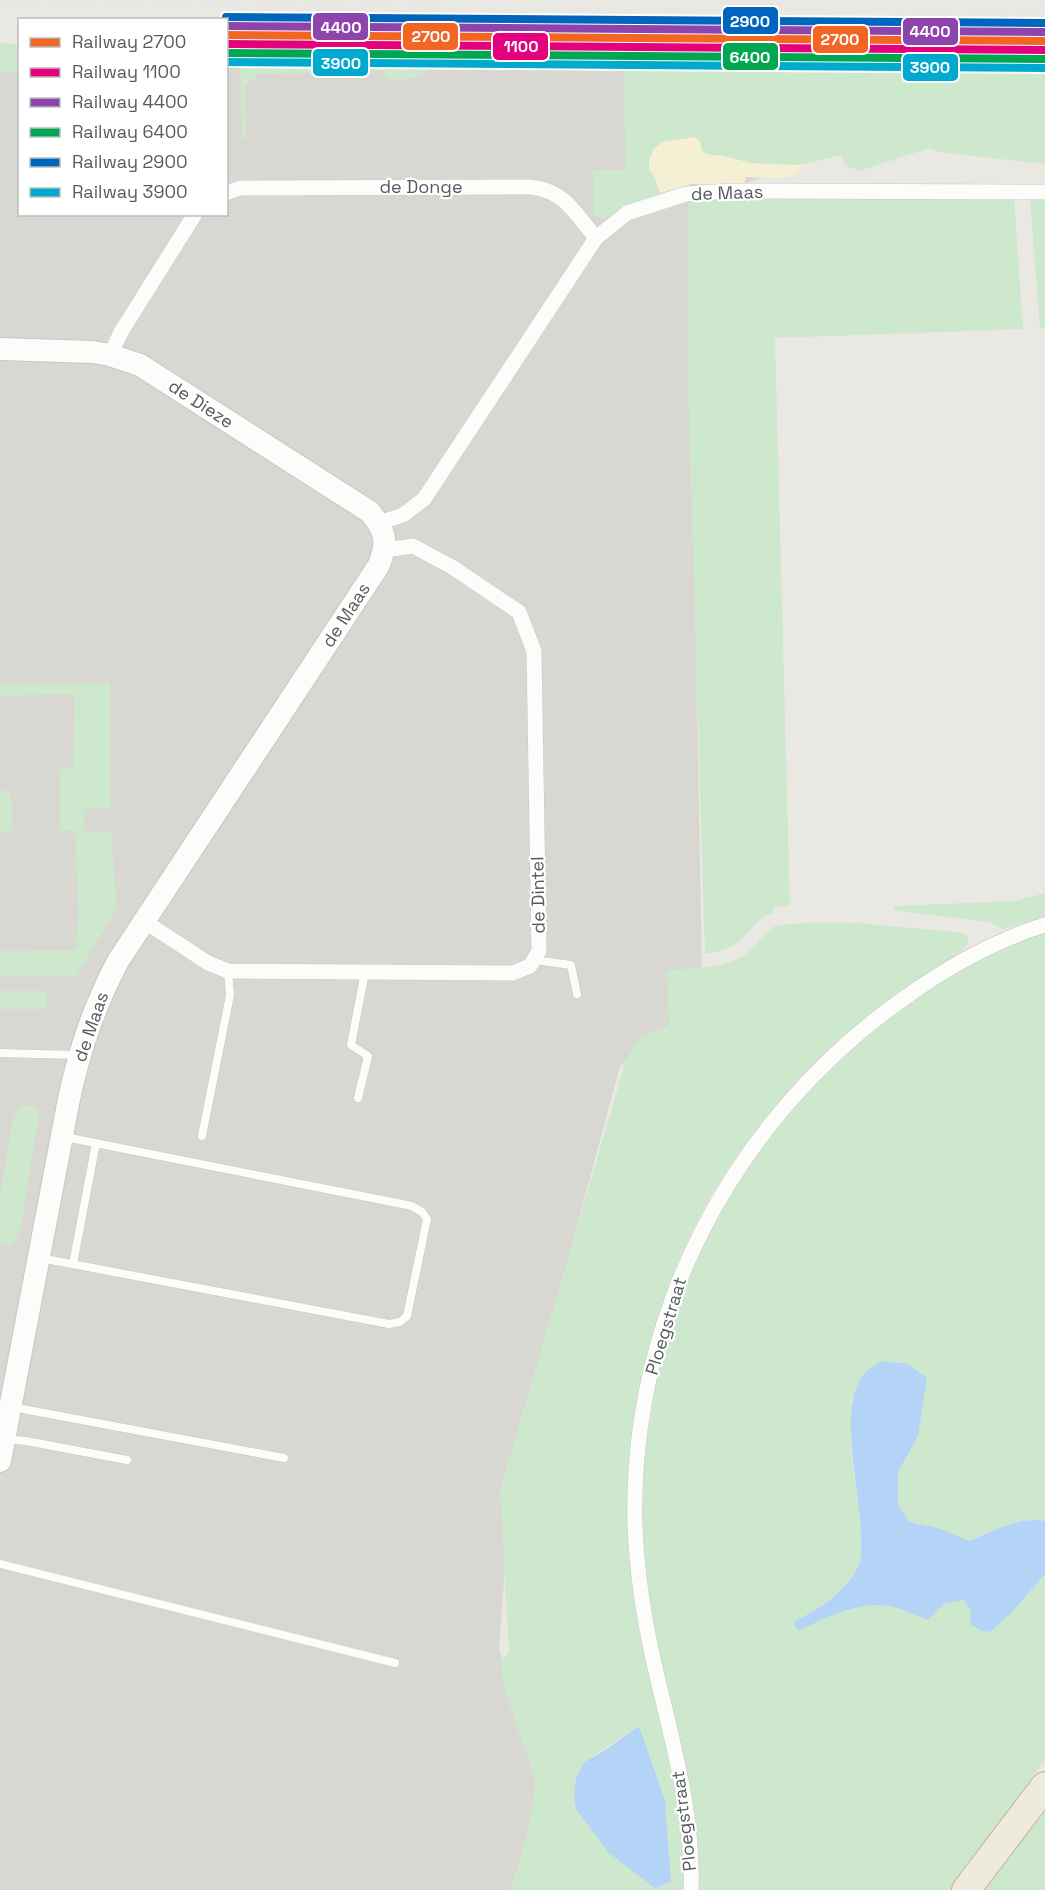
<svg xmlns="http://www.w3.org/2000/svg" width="1045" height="1890" viewBox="0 0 1045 1890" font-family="'Space Grotesk',sans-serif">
	<rect width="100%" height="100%" fill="#eae8e2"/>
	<path fill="#d9d7d1" d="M0,49L19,50L20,214H226L227,51L712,53L803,73L799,165L688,203L702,978L668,1036L620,1066L513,1464L499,1648L542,1787L523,1890H0Z"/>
	<path fill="#cee8cd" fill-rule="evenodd" d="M0,43L19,44V71L0,73Z
		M226,46L1045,51V67L811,66V68L1045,70V164L939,152L930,148L859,171L845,165L842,155L799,165L751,163L724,156L708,154L702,151L694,137C684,137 660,142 654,150C651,154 650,163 649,169L655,178L660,193C642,199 609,227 593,214V170H626L623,66L428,70V72C417,77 396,84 385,77V71L256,74V77L245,85L246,138H242L240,65H227Z
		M1029,187H1045V328H1040Z
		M710,197H1014L1023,329L775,338L790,906L773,907V913C759,917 753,928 744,937C733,949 720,951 705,954L688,385V202Z
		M110,683V809L85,808L83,831L111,832L117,907L77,976H0V951L76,950L78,918L76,834L72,831L60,830V771L61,769H70L73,766L75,697L71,694L25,695L0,697V684Z
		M0,790L11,792L13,831L0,832Z
		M1045,893V918L1003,929L990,922L897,911L893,906L1015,901Z
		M858,923L956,932L965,934L969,941C957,963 896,992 874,1011C823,1052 778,1100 740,1152C672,1245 635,1363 629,1477C627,1502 629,1528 631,1553C632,1569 632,1586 634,1602C649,1698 687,1792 683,1890H511C518,1864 540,1796 533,1773C528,1753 497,1677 501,1663C502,1659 506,1655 509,1653L500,1490L626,1060L638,1039L669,1025L667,970C697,968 727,970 751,950C759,943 764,932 774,927C786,921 841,924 858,923ZM639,1726L665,1800L671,1881L656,1888L609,1853L576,1809L574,1795L576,1778L584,1762Z
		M1045,932V1521C1019,1516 993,1531 970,1541L938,1528L909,1522L898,1505V1472L918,1436L852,1399C852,1422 850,1446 853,1468C856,1491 868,1545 860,1564C847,1592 820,1608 795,1621V1626L800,1631C826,1616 858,1602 888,1606C901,1608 916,1615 928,1619L945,1603L964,1600L971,1611L1012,1612L1045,1574V1759L970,1868L951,1890H696L647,1599L640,1528L641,1480L659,1361L678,1300L717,1212L750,1162L795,1102L884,1020L965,965L1015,942Z
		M0,991H45L47,993V1007L44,1009H0Z
		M30,1105L38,1109L39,1116L20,1232L14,1243L6,1246L0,1243V1197L13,1117L20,1107Z
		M1045,1809V1890H982Z"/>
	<path fill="#f5f0d4" d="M694,137L700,141L702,151L707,154L724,156L751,163L799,165V173C789,181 759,177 746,177L743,186L692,184L660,193L655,178L649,169V161L653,150L663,142Z"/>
	<path fill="#b3d4f6" d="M811,66L1045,67V70L811,69Z
		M881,1361L908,1364L927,1378L918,1436L898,1472V1505L909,1522L938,1528L970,1541C993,1531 1019,1516 1045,1521V1574L1012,1612L990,1632L982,1631L970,1624L971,1611L964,1600L945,1603L928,1620C916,1615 901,1608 888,1606C858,1602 826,1617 799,1631L795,1626V1621C821,1608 846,1592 859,1565C862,1558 861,1549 861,1542C863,1500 836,1410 863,1375C867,1369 876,1365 881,1361Z
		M639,1726L665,1800L671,1882L655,1888L609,1853L576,1809L574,1795L576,1778L584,1762L602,1752Z"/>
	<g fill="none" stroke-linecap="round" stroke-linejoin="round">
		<defs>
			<path id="lane" d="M534,960L571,965L577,994
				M0,1053L78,1055
				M358,1098L368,1056L351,1045L365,972
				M202,1136L230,995L228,971
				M40,1258L389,1324L400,1322L407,1316L427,1219L422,1212L412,1206L65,1137
				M73,1264L96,1143
				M12,1407L284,1458
				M6,1439L26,1441L127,1460
				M0,1564L395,1663"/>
			<path id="street" d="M226,193L240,188L531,187C566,192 574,212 596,238
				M110,355L121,332L195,214
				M379,523L403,515L424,499L596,238L627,213L686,194L730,191L1045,192
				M144,921L208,963L228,971L513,973L530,966L539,951L534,651L519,612L452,567L413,546L385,550
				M691,1890C694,1813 671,1737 654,1663C644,1619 637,1572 635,1527C629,1317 733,1119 903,999C947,967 993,941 1045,925"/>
			<path id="secondary" d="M0,349L93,352L110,355L140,365L370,512C386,532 388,541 379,565L118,961C94,1007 80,1048 69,1099L0,1461"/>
			<path id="highway" d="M966,1890L1045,1786"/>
		</defs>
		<use href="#lane" stroke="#c7c7c6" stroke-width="9"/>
		<use href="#street" stroke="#c7c7c6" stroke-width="16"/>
		<use href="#secondary" stroke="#c6c6c6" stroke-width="24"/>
		<use href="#highway" stroke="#c1b590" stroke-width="30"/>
		<use href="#lane" stroke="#fcfcfb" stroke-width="8"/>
		<use href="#street" stroke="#fcfcfb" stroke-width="15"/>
		<use href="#secondary" stroke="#fcfcfb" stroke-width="22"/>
		<use href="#highway" stroke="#eeebde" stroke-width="28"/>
		<path stroke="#e2e3e2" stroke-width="4.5" stroke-dasharray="1.5 8" stroke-linecap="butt" d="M0,4L1045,12"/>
		<defs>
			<path id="rail-1" d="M226,35L1045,41"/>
			<path id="rail-2" d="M226,44L1045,50"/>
			<path id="rail-3" d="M226,26L1045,32"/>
			<path id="rail-4" d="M226,53L1045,59"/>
			<path id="rail-5" d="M226,17L1045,23"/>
			<path id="rail-6" d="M226,62L1045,68"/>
		</defs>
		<use href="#rail-1" stroke="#fff" stroke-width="12"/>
		<use href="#rail-2" stroke="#fff" stroke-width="12"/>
		<use href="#rail-3" stroke="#fff" stroke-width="12"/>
		<use href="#rail-4" stroke="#fff" stroke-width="12"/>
		<use href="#rail-5" stroke="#fff" stroke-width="12"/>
		<use href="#rail-6" stroke="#fff" stroke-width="12"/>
		<use href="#rail-1" stroke="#f26522" stroke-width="8"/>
		<use href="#rail-2" stroke="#e5007d" stroke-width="8"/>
		<use href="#rail-3" stroke="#8e44ad" stroke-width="8"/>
		<use href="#rail-4" stroke="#00a651" stroke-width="8"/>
		<use href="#rail-5" stroke="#0065bd" stroke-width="8"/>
		<use href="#rail-6" stroke="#00a9ce" stroke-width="8"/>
	</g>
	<g text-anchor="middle" stroke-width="4.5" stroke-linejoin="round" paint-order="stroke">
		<g font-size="18" fill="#575b61" stroke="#fff">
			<text x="421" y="193">de Donge</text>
			<text transform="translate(727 193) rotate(-2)" y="6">de Maas</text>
			<text transform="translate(201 404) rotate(33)" y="6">de Dieze</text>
			<text transform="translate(346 615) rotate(-57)" y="6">de Maas</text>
			<text transform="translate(538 895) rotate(-91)" y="6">de Dintel</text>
			<text transform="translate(91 1027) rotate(-71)" y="6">de Maas</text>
			<text transform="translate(666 1326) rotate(-73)" y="6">Ploegstraat</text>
			<text transform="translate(684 1821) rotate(-97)" y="6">Ploegstraat</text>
		</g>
	</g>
	<g stroke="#fff" stroke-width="2">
		<rect x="722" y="6" width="57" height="29" rx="6" fill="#0065bd"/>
		<rect x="312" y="12" width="57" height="29" rx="6" fill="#8e44ad"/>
		<rect x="902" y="17" width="57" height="29" rx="6" fill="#8e44ad"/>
		<rect x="402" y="22" width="57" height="29" rx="6" fill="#f26522"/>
		<rect x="812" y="25" width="57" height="29" rx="6" fill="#f26522"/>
		<rect x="492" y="32" width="57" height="29" rx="6" fill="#e5007d"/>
		<rect x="722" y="42" width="57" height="29" rx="6" fill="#00a651"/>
		<rect x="312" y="48" width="57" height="29" rx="6" fill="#00a9ce"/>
		<rect x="902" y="53" width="57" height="29" rx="6" fill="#00a9ce"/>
	</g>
	<g font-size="16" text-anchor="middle" font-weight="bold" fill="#fff">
		<text x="750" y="27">2900</text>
		<text x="341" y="33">4400</text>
		<text x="930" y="37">4400</text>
		<text x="431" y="42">2700</text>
		<text x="840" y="45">2700</text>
		<text x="521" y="52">1100</text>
		<text x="750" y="63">6400</text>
		<text x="341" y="69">3900</text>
		<text x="930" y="73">3900</text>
	</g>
	<rect x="18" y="18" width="210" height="198" fill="#ffffff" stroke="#bcbdc0" stroke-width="1.5"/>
	<rect x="30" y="38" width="30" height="9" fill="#f26522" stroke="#bcbdc0" stroke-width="1.5"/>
	<text x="72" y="48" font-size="18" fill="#575b61">Railway 2700</text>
	<rect x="30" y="68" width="30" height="9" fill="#e5007d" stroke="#bcbdc0" stroke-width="1.5"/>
	<text x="72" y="78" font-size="18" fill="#575b61">Railway 1100</text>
	<rect x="30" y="98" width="30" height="9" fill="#8e44ad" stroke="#bcbdc0" stroke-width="1.5"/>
	<text x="72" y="108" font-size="18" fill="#575b61">Railway 4400</text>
	<rect x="30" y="128" width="30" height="9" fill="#00a651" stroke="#bcbdc0" stroke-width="1.5"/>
	<text x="72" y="138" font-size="18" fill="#575b61">Railway 6400</text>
	<rect x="30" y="158" width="30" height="9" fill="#0065bd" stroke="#bcbdc0" stroke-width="1.5"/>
	<text x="72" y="168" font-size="18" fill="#575b61">Railway 2900</text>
	<rect x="30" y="188" width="30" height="9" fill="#00a9ce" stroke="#bcbdc0" stroke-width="1.5"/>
	<text x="72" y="198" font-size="18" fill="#575b61">Railway 3900</text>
</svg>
